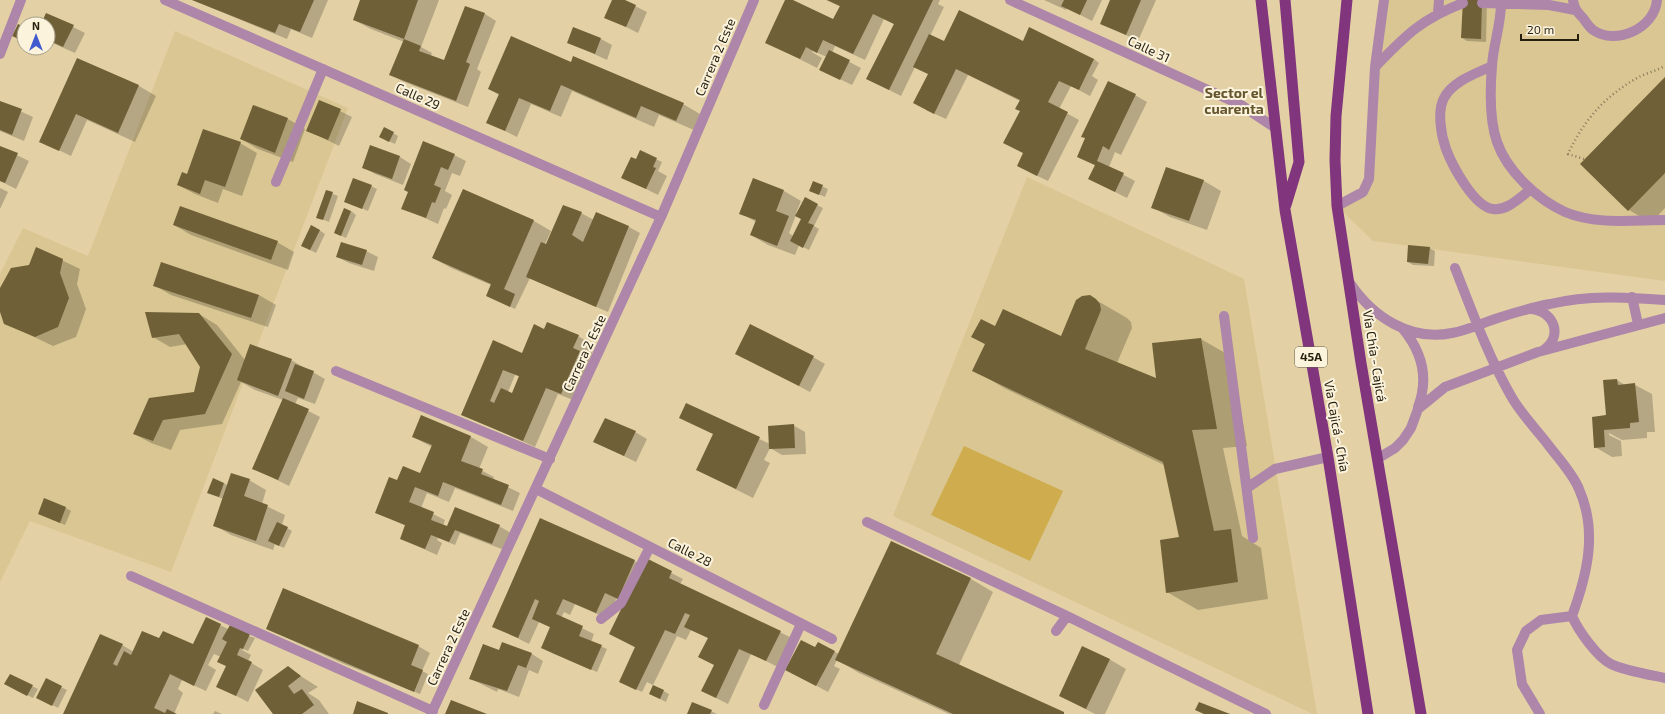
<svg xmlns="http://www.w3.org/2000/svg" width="1665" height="714" viewBox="0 0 1665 714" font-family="'Exo 2',sans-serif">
	<rect width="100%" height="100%" fill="#e3d1a5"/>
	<path fill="#d9c692" d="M1384,0H1665V281L1373,241L1337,206L1363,192L1369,179Z
		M175,31L348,108L171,572L30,521L0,582V274L23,228L88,256Z
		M1027,177L1244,279L1317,714H1313L893,516Z"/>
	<path fill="#cfad4e" d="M964,446L1063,491L1030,561L931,515Z"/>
	<path fill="#0003" fill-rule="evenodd" d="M192,0H328L312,38L291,29L287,39Z
		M361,0H439L421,47L432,53L431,56L445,62L485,14L496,21L477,69L481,72L468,107L402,81L391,75L404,42L371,29L354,20Z
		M613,0H623L647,12L638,33L606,17Z
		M786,0H791L834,20L841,7L826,0H940L938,4L944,7L930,36L945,42H1023L1094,59L1099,63L1092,76L1098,80L1090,96L1071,86L1059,109L1079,120L1048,181L1029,172L1024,153L1005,143L1021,111L1020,101L968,75L946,119L926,110L929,74L915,67L901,96L867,79L894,24L884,19L865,60L835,46L832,53L861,68L852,85L821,70L827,57L813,51L812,52L822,58L817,68L766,42Z
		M1044,0H1102L1092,21L1067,8L1066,10Z
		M1111,0H1156L1138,41L1101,23Z
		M1487,0L1486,42L1467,41L1462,38Z
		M47,14L85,33L75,53L48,41V24H42Z
		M18,25L24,28V41L19,39Z
		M601,39L612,45L607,60L568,42Z
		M78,59L139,86L156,96L135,142L87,120L71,156L40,141Z
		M571,63L683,104L700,114L694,130L659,115L654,127L572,91L561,117L531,104L517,137L487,122L499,95L489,89Z
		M1665,78V208L1651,223L1629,210Z
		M1135,95L1147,102L1121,155L1115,152L1109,167L1135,181L1127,198L1089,179L1096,166L1078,157Z
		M320,101L352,117L339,146L307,130Z
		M0,102L33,117L24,141L0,131Z
		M253,106L288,119L305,129L293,162L258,149L241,139Z
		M393,133L398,136L395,144L386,140Z
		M240,143L257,153L242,196L223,189L218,203L195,194L178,185L187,175Z
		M371,146L400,157L411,164L403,185L375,174L363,167Z
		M0,147L29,161L16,189L0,181Z
		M641,152L662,162L658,171L667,176L658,195L622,177L637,161Z
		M454,155L466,161L460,176L452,173L445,191L452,195L446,209L444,208L438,224L403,208L409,192Z
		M1167,168L1204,181L1221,191L1207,230L1170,217L1152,207Z
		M754,179L784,191L801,201L796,213L798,214L817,205L823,208L814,226L819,229L809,250L799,245L795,255L768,245L751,235L756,222L740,213ZM796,215L802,219L793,236L789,233Z
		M813,182L828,189L825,197L816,193Z
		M371,186L377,189L368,211L351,204Z
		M0,188L8,192L0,209Z
		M463,190L534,221L551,231L545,244L547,245L581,213L594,220L629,227L640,233L608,312L530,278L515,309L492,298L491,285L451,268L433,258Z
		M326,191L338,196L329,222L317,217Z
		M351,211L356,215L346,238L335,233Z
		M174,225L277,242L294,252L288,270L191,235Z
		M319,230L325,234L316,253L308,249Z
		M37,248L80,269L77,284L86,309L76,337L53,346L5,323L0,309V290L29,266Z
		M1429,248L1435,251L1434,266L1413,265L1408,262Z
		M366,251L378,257L374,271L349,263L337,257Z
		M154,285L259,295L276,305L268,327L171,295Z
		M1096,300L1127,318L1131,322L1132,328L1117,363L1157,379L1201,339L1232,357L1247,446L1223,448L1242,536L1261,548L1268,599L1198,610L1167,592L1181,538L1164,465L1004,388L974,370L986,345L973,337L996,328L1061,338Z
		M199,314L217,325L245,360H291L325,379L315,404L298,398L295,404L320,417L289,486L253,468L283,400L255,390L241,382L222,424L180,430L171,450L151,443L134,434L195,393L201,367L187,344L170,347L153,337Z
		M545,330L578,336L595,346L590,358L597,361L573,400L558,394L535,447L462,414L494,342L523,354ZM515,375L520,377L512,394L508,392Z
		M736,353L813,357L825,364L810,392Z
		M1617,380L1625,385H1635L1652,394L1655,432H1647V438L1622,440L1609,433V435L1621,441L1622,456L1612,457L1595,447Z
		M686,404L770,444L793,425L805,432L806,454L782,455L770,448L764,460L770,463L753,498L697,470L714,434Z
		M421,417L471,437L488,447L479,469L494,477L493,480L520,493L513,511L455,488L449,502L427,493L421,508L445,520L443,526L447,528L499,526L511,533L504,550L460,533L455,545L438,538L437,540L442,543L437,555L401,539L406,526L376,512L398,481L425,476L432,447L413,437Z
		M635,432L647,439L636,462L595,442Z
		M249,480L266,490L262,504L285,515L282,525L292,531L284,548L275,544L273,550L231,535L214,525L223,499L208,493L224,483L228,486Z
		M66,508L71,511L65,525L39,514Z
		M540,519L643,565L646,560L683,579L680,584L792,638L778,667L751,654L728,704L702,691L715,665L709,638L691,630L686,640L677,636L653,685L647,682L642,692L625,684L636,648L610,634L625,603L616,599L608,619L575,604L570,615L564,612L561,618L594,634L591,642L607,649L597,672L554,654L543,648L551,628L539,622L529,644L493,626Z
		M891,543L971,579L993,592L959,665L1065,714H949L859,673L837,660L834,666L840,669L828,692L798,676L815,649L835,652L839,654Z
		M220,625L228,629L255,638L248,651L243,649L242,650L251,655L248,661L263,670L248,702L217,686L227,666L221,657L214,654L208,665L216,670L206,691L182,680L178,689L183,693L174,714H65L122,645L134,652L160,640L198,648Z
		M267,629L418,646L430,653L422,671L428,674L420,694L344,664Z
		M503,643L532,654L543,661L538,674L529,670L519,697L498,689L497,692L471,679L500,652Z
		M1109,659L1126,669L1105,714H1095L1060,696Z
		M288,668L318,687L308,693L319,700L329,714H274Z
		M46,680L67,690L58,708L43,700Z
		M32,686L38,689L33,698L11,687Z
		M654,686L669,694L666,702L650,694Z
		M215,711L222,714H213Z
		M711,711L717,714H688Z"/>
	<path fill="#706037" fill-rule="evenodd" d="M192,0H314L300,32L279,24L275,33Z
		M360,0H418L404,39L353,20Z
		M612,0H625L636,5L626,27L604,18Z
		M785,0H793L833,19L840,6L827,0H933L889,90L866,79L894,24L873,14L853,54L823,40L817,53L806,47L800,59L765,43Z
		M1064,0H1087L1080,15L1061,6Z
		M1110,0H1141L1126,35L1100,24Z
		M1463,0H1482L1481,39L1461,38Z
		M465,6L485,13L466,62L470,64L456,101L389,75L404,39L421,46L419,51L444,60Z
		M959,10L1023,41L1029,27L1094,59L1079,90L1059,81L1048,102L1068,112L1037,176L1017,166L1023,153L1003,143L1020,111L1015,109L1020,100L956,69L934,114L913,103L928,74L913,67L929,34L944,41Z
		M46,13L74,25L63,47L48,40V24H41Z
		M18,24L24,27L21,40L12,36Z
		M573,27L601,38L595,54L567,43Z
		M511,36L571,62L573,56L684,103L676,121L641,106L636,118L561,85L550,111L519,98L505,131L486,123L499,94L488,89Z
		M829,50L850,60L840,80L819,70Z
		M77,58L139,85L118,133L76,114L59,151L39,142Z
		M1665,77V173L1628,211L1580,164Z
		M1108,81L1136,94L1109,150L1103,146L1097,161L1124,173L1115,192L1088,179L1095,165L1077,157L1085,138L1081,137Z
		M319,100L341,109L328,140L306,131Z
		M0,101L22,109L12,135L0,130Z
		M253,105L288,118L275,153L240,139Z
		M384,127L394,132L389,142L379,137Z
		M203,129L241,142L225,187L205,180L200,194L177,185L182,172L187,174Z
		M423,141L455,154L448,170L441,167L434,185L441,188L435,203L432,202L426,218L401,209L408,192L404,190Z
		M370,145L400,156L392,179L362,168Z
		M0,146L18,153L5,183L0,181Z
		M640,150L657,158L653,167L656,168L646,189L621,178L631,157L636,159Z
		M1166,167L1204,180L1189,221L1151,208Z
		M353,178L372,185L362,209L344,202Z
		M753,178L784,190L776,211L789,216L777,246L750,235L756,220L739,214Z
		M813,181L823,185L819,195L809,191Z
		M463,189L534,220L504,289L515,294L510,307L486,296L491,284L432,258Z
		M326,190L333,192L323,220L316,218Z
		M805,197L818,204L808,223L814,225L803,248L790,241L801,219L795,216Z
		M563,205L582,212L572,235L583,242L596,212L629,226L596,307L526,277L541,242L546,244Z
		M180,206L278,241L271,260L173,225Z
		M344,208L351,211L341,236L334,233Z
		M311,225L320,230L310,250L301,246Z
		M341,242L367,250L362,265L336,257Z
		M1408,245L1430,247L1428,264L1407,262Z
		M36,247L63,259L60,273L69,298L58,327L35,337L4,324L0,312V288L11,268L29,265Z
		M161,262L259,295L251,318L153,286Z
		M1090,295L1096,299L1100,304L1101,310L1085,349L1156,378L1152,343L1201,338L1217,429L1192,430L1214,531L1231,529L1238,582L1166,593L1160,540L1179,537L1163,462L972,371L985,344L971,337L981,319L995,326L1003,309L1061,336L1076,300L1082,296Z
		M145,312L199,313L232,354L205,414L163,420L153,441L133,434L149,398L194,392L200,367L179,334L152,338Z
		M547,322L579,335L573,348L580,351L561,394L546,388L523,441L461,415L493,340L522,353L534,324L544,329ZM503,370L519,376L512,393L501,388L494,403L490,401Z
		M750,324L814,356L799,386L735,354Z
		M250,344L292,359L278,396L237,380Z
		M295,364L314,371L304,399L285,391Z
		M1617,379L1618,385L1635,383L1639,422L1630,423V428L1604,430L1605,447L1594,448L1592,417L1606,415L1603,380Z
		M283,398L309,409L278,480L252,469Z
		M686,403L760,437L736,489L696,470L713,434L679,418Z
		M421,415L471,436L461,461L483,469L481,474L509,485L501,505L443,482L438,496L415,487L409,502L434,512L431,520L447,526L455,507L500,525L492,544L455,530L449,542L431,535L425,549L400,539L405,525L375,513L389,477L397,480L403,466L420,473L432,445L412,437Z
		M605,418L636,431L624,456L593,442Z
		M794,424L795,448L769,449L768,426Z
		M231,473L250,479L244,496L268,505L256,541L213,526Z
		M213,478L224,483L219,497L207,493Z
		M44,498L66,507L60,523L38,514Z
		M540,518L635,560L618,599L605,593L596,613L563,599L556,614L583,626L579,636L602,645L591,670L541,648L550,627L532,619L539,601L535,599L518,638L492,627Z
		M277,522L288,527L279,546L268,541Z
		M891,541L971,578L936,654L1064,712V714H953L835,660Z
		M646,558L672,571L669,578L781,631L766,661L739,649L716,698L701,691L714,665L698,657L708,638L684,627L690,615L685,613L675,634L665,630L636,690L619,682L635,647L609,634Z
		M283,588L419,645L411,665L423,670L414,692L266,629Z
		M206,617L221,624L194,686L170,674L154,708L165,713L167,709L177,714H63L100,634L123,644L113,664L117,666L124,651L131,655L142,631L159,638L163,631L193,644Z
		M230,625L250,634L243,649L240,648L237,655L252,662L236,696L216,687L226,666L217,662L227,642L222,639Z
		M801,640L815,647L818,642L835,651L816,686L785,670Z
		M502,642L532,653L526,668L518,665L507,691L469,679L483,644L499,650Z
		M1082,646L1110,659L1086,709L1059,696Z
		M288,666L301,676L288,686L294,694L302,689L314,705L302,714H273L255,690Z
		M10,674L33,685L27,696L4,684Z
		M46,678L62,686L52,706L36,698Z
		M653,685L664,690L660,699L649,694Z
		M451,700L487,714H445Z
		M357,701L388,713V714H353Z
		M692,702L712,710L710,714H687Z
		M1199,702L1230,714H1204L1195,710Z"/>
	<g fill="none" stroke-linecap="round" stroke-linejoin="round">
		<path stroke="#867a5b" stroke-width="2.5" stroke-dasharray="1 3" stroke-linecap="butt" d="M1584,159L1568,154C1584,120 1604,97 1637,78C1646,73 1656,71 1665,66"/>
		<path stroke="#ad86a9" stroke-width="10" d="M1501,0C1502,22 1493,45 1492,66C1490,90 1489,119 1497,142C1507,171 1538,200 1565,212C1596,225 1633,220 1665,220
			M1573,0C1574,8 1577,12 1583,18C1586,22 1589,27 1593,30C1616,46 1655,28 1657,0
			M1482,3L1549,5L1575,10
			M1438,13L1439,0
			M0,54L21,0
			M1492,66C1475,74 1453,81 1444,98C1437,111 1441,135 1446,149C1452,165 1474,207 1493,209C1507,211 1519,198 1530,190
			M1375,67C1405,36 1421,19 1463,3
			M276,182L323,69
			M1337,206L1363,192L1369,179L1375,67L1384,0
			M1455,268C1472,311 1488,356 1511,396C1520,412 1534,427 1546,442C1557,457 1572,472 1579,489C1598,532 1587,575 1572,616C1578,630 1597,657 1611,664C1622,670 1651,675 1665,678
			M1350,283C1372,316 1410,342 1452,333C1469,330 1484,322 1501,317C1517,312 1534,307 1550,304C1588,295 1627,297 1665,300
			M1632,297L1638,324
			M1531,309C1555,311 1564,338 1542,351
			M1224,316L1253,538
			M1403,329C1422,352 1429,378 1418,407
			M1377,459L1395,448L1403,440L1411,428L1418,409L1445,387L1538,352L1665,318
			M1247,488L1275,469L1328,457
			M867,522L1067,616L1266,714
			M1056,631L1067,616
			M1540,714L1522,684L1517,650L1526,631L1541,620L1572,616"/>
		<path stroke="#ad86a9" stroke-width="10" d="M165,0L661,217
			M1010,0L1241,105L1274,127
			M336,371L550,459
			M536,489L832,639
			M131,576L433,711
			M601,619L621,603L650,547
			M764,705L801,624"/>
		<path stroke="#ad86a9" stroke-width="10" d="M431,714L661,217L754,0"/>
		<path stroke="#80357d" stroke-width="11" d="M1261,0L1285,210L1328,457L1368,714
			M1285,0L1299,162L1286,205
			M1347,0L1336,116L1335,160L1337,206L1361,363L1421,714"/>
	</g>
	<g text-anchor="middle" stroke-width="4" stroke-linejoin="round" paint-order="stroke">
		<rect fill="#fcf3dd" stroke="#665f4c" stroke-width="1" x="1295" y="347" width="32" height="20" rx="3"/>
		<g font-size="12" font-weight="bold" fill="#251f0e">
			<text x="1311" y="361">45A</text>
		</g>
		<g font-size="13" fill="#251f0e" stroke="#fcf3dd">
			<text transform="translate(1149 49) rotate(25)" y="5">Calle 31</text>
			<text transform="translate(715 57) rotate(-67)" y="5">Carrera 2 Este</text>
			<text transform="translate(418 96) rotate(24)" y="5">Calle 29</text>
			<text transform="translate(584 353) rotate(-65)" y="5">Carrera 2 Este</text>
			<text transform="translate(1375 356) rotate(81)" y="5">Vía Chía - Cajicá</text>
			<text transform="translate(1337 426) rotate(80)" y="5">Vía Cajicá - Chía</text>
			<text transform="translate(690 552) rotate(27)" y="5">Calle 28</text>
			<text transform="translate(448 647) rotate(-65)" y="5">Carrera 2 Este</text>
		</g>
		<g font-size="14" font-weight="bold" fill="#64552c" stroke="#fcf3dd">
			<text x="1234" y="98">Sector el<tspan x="1234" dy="16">cuarenta</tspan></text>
		</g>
	</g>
	<g transform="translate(36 36)"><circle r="19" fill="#fcf3dd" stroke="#a69e8a"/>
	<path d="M0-3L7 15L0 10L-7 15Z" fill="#415acd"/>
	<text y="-6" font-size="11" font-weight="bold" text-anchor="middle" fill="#251f0e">N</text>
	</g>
	<path d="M1521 34v6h57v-6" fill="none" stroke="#251f0e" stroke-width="2"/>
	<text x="1527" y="34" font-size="12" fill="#251f0e" stroke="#fcf3dd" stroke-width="3" paint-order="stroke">20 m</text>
</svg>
